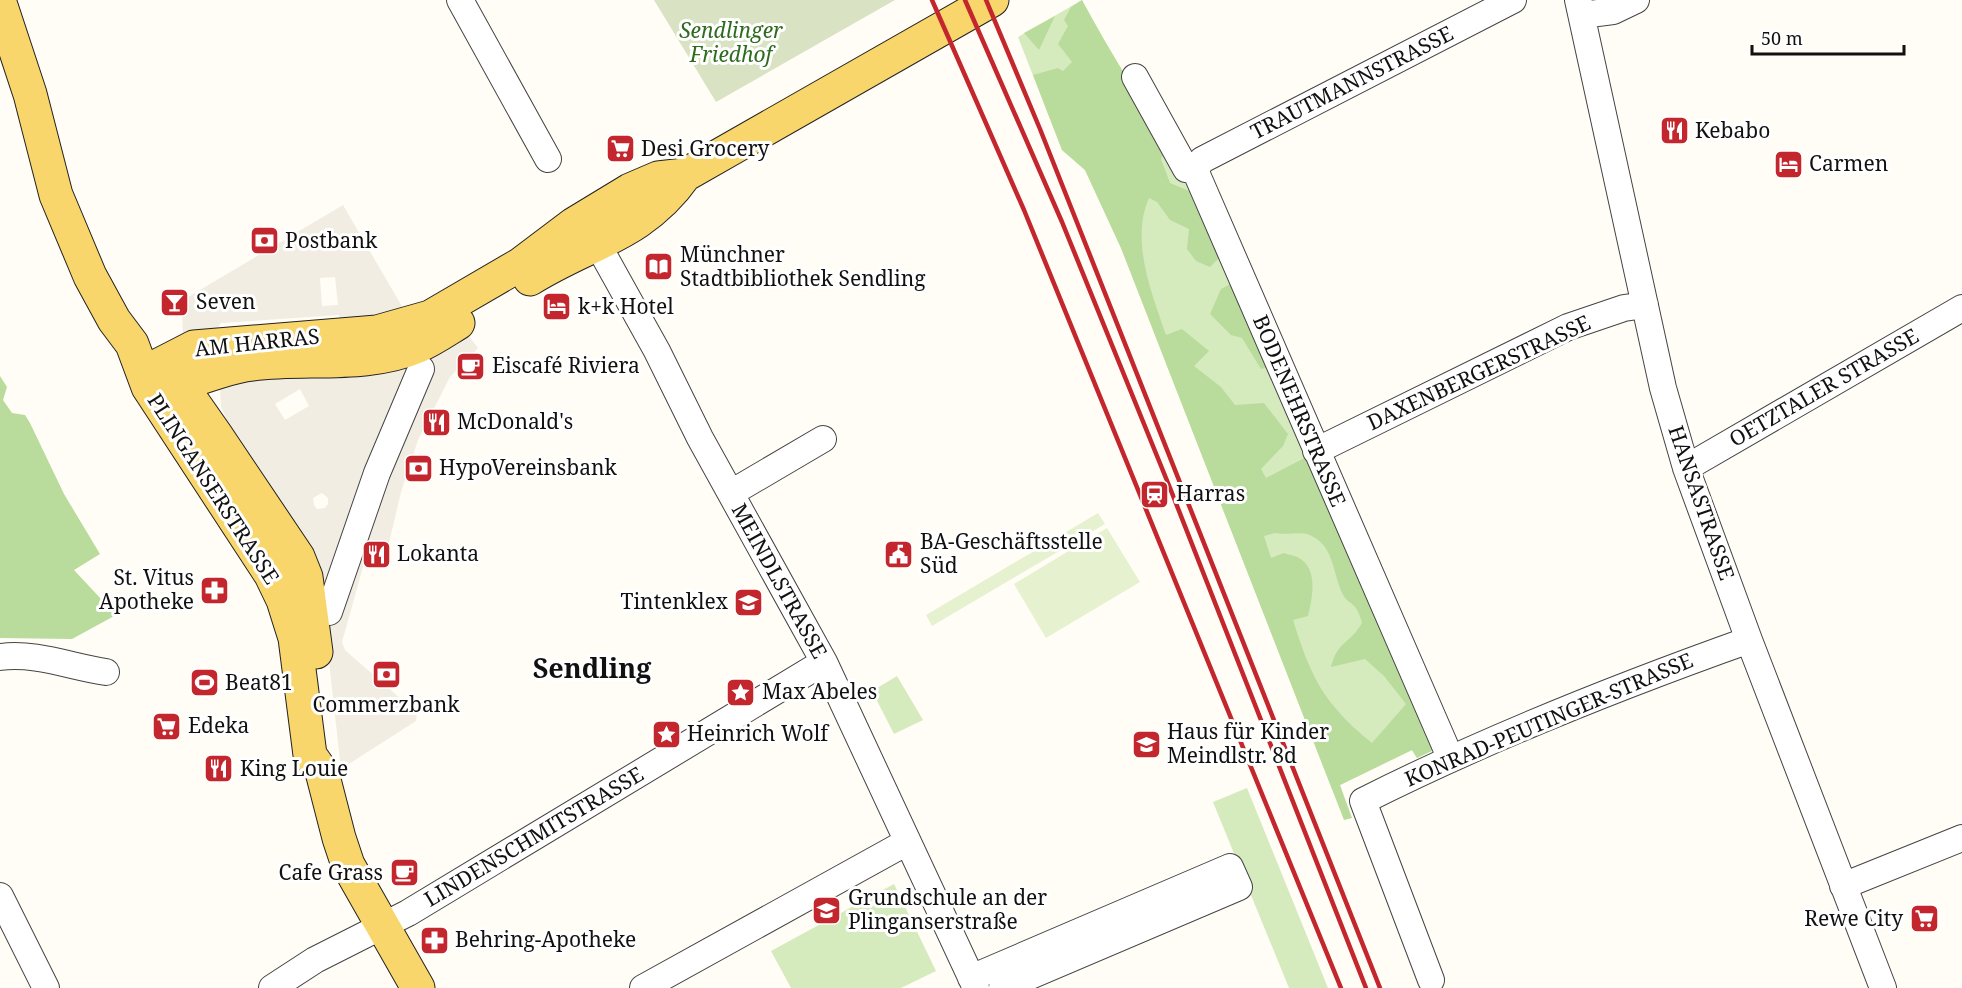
<svg xmlns="http://www.w3.org/2000/svg" width="1962" height="988" viewBox="0 0 1962 988" font-family="'Noto Serif',serif">
	<rect width="100%" height="100%" fill="#fffdf5"/>
	<path fill="#d5ebbd" d="M1082,0L1120,69L1131,81L1194,193L1440,747L1417,758L1412,750L1332,789L1121,248L1085,170L1062,150L1018,37Z
		M897,676L923,720L894,734L872,691Z
		M1247,788L1328,988H1289L1213,802Z
		M894,884L936,971L901,988H791L771,951Z"/>
	<path fill="#b9dc9c" fill-rule="evenodd" d="M1082,0C1109,51 1140,97 1167,147L1161,159L1170,183L1194,193L1223,254L1210,267L1196,261L1187,249L1189,229L1170,220L1157,202L1149,198C1130,241 1152,294 1166,335L1182,329L1209,351L1194,366L1221,387L1235,405L1264,403L1288,434L1283,446L1261,469L1266,478L1310,455L1440,747L1417,758L1412,750L1340,785L1352,818L1344,820L1121,248L1085,170L1062,150L1033,75L1058,68L1063,71L1072,62L1058,44L1068,26L1064,20L1071,7ZM1275,533C1284,535 1303,532 1307,534C1334,543 1332,571 1342,593C1349,607 1356,599 1362,623C1349,645 1338,640 1331,667L1365,659L1384,676L1406,704L1372,743C1324,704 1311,678 1293,620L1308,616C1312,600 1318,572 1302,560C1298,556 1289,555 1284,553L1271,558L1264,536Z
		M1055,16L1039,50L1024,33Z
		M1236,281L1273,366L1261,369L1242,338L1231,335L1210,314L1221,289Z
		M0,376L7,387L3,400L12,413L25,415L30,423L64,494L100,554L74,570L116,615L72,639L0,638Z"/>
	<path fill="#d9e3c4" d="M654,0H895L716,102Z"/>
	<path fill="#e6f2cf" d="M1098,513L1105,524L932,626L926,615Z
		M1107,528L1140,582L1046,638L1014,584Z"/>
	<path fill="#f1ede2" fill-rule="evenodd" d="M343,205L407,315L340,322L339,315L221,323L216,330L183,335L182,311L185,305L183,300ZM335,277L338,305L322,306L320,278Z
		M458,334L462,340L469,336L478,348L450,377L418,440L401,492L388,547L370,542L342,642L345,650L417,713L416,721L341,769L327,644L221,407L220,389L224,383ZM300,389L309,406L285,420L275,404ZM322,493L328,498V504L325,508L317,509L314,505L313,498Z"/>
	<g fill="none" stroke-linecap="round" stroke-linejoin="round">
		<defs>
			<path id="minor" d="M460,0L548,159
				M1578,0L1663,388L1686,468L1749,640L1883,988
				M1582,15L1613,11L1636,0
				M1135,77L1186,169L1195,170
				M1195,170L1450,757
				M1195,170L1202,160L1513,0
				M598,245L657,351L700,438L824,662L976,988
				M1316,451L1568,327L1624,308L1645,305
				M1686,468L1962,308
				M731,493L823,439
				M329,612L377,473L421,369
				M0,657C35,652 72,667 106,672
				M1843,886L1962,838
				M0,896L46,988
				M971,978L1230,867L1239,887L1002,988
				M1431,980L1363,801C1488,738 1617,687 1749,640
				M272,988L315,960L408,913L824,662
				M643,988L907,842"/>
			<path id="major" d="M0,3L30,94L56,195L90,276L114,320L132,344L148,387L271,575L283,600L295,638L310,755L322,772L339,838L348,865L418,988
				M530,279C589,242 642,236 685,175
				M165,370L181,385L216,435L298,557L306,577L316,652
				M148,387L159,365L194,347L377,332L430,317L521,264L574,224L630,190L658,178L685,175L992,0
				M148,387C183,389 211,371 245,365C302,356 365,369 418,346C432,340 445,331 458,323"/>
		</defs>
		<use href="#minor" stroke="#444" stroke-width="28"/>
		<use href="#major" stroke="#222" stroke-width="35"/>
		<use href="#minor" stroke="#fff" stroke-width="26"/>
		<use href="#major" stroke="#f9d66b" stroke-width="33"/>
		<path stroke="#c4262e" stroke-width="4.5" d="M932,0L1024,210L1341,988
			M965,0L1062,222L1170,488L1366,988
			M986,0L1040,129L1380,988"/>
	</g>
	<defs>
		<symbol id="restaurant-square" viewBox="-11 -11 22 22"><rect x="-9" y="-9" width="18" height="18" rx="4" fill="#c4262e" stroke="#fff"/><path d="M-5-6h1v4h1v-4h1v4h1v-4h1v5L-1.5 .5V6h-2V.5L-5-1ZM5-6V6H3V1.5H1.5Q1.5-4 5-6Z" fill="#fff"/></symbol>
		<symbol id="supermarket-square" viewBox="-11 -11 22 22"><rect x="-9" y="-9" width="18" height="18" rx="4" fill="#c4262e" stroke="#fff"/><path d="M-6-5.5h2.5l.6 2H6L4.5 2H-2.5L-4.4-4H-6ZM-1.5 3.2a1.3 1.3 0 1 0 .1 0ZM3 3.2a1.3 1.3 0 1 0 .1 0Z" fill="#fff"/></symbol>
		<symbol id="hotel-square" viewBox="-11 -11 22 22"><rect x="-9" y="-9" width="18" height="18" rx="4" fill="#c4262e" stroke="#fff"/><path d="M-6-4.5h1.5V1H6V5H4.5V3h-9V5H-6ZM-4 0a1.8 1.8 0 1 1 3.6 0ZM.5 0V-2.5h3Q6-2.5 6 0Z" fill="#fff"/></symbol>
		<symbol id="bank-square" viewBox="-11 -11 22 22"><rect x="-9" y="-9" width="18" height="18" rx="4" fill="#c4262e" stroke="#fff"/><path d="M-6-4H6V4H-6ZM0-2.3a2.3 2.3 0 1 0 0 4.6a2.3 2.3 0 1 0 0-4.6Z" fill="#fff"/></symbol>
		<symbol id="library-square" viewBox="-11 -11 22 22"><rect x="-9" y="-9" width="18" height="18" rx="4" fill="#c4262e" stroke="#fff"/><path d="M-6-4Q-3-5.5-.7-3.5V5Q-3 3-6 4ZM6-4Q3-5.5 .7-3.5V5Q3 3 6 4Z" fill="#fff"/></symbol>
		<symbol id="bar-square" viewBox="-11 -11 22 22"><rect x="-9" y="-9" width="18" height="18" rx="4" fill="#c4262e" stroke="#fff"/><path d="M-6-5H6L.8 .8V4.5H3.5V6h-7V4.5H-.8V.8Z" fill="#fff"/></symbol>
		<symbol id="cafe-square" viewBox="-11 -11 22 22"><rect x="-9" y="-9" width="18" height="18" rx="4" fill="#c4262e" stroke="#fff"/><path d="M-5.5-4.5H6V0H3Q3 3.5 0 3.5H-2.5Q-5.5 3.5-5.5 0ZM3-3.2v2h1.7v-2ZM-6 4.5H4V6H-6Z" fill="#fff"/></symbol>
		<symbol id="station-square" viewBox="-11 -11 22 22"><rect x="-9" y="-9" width="18" height="18" rx="4" fill="#c4262e" stroke="#fff"/><path d="M-3-6H3Q5-6 5-4V2Q5 4 3 4L4.5 6H3L1.5 4h-3L-3 6H-4.5L-3 4Q-5 4-5 2V-4Q-5-6-3-6ZM-3.5-4v3h7v-3ZM-3.5 1v1.5H-2V1ZM2 1v1.5H3.5V1Z" fill="#fff"/></symbol>
		<symbol id="civic-square" viewBox="-11 -11 22 22"><rect x="-9" y="-9" width="18" height="18" rx="4" fill="#c4262e" stroke="#fff"/><path d="M-.6-6.5H3V-4.5H.6V-3L4-1V1h2V6H-6V1h2V-1L-.6-3ZM-1.2 2.5V6h2.4V2.5Z" fill="#fff"/></symbol>
		<symbol id="pharmacy-square" viewBox="-11 -11 22 22"><rect x="-9" y="-9" width="18" height="18" rx="4" fill="#c4262e" stroke="#fff"/><path d="M-2-6h4v4h4v4h-4v4h-4v-4h-4v-4h4Z" fill="#fff"/></symbol>
		<symbol id="school-square" viewBox="-11 -11 22 22"><rect x="-9" y="-9" width="18" height="18" rx="4" fill="#c4262e" stroke="#fff"/><path d="M0-5L7-2L0 1L-7-2ZM-4 1L0 2.5L4 1V4Q0 6-4 4Z" fill="#fff"/></symbol>
		<symbol id="stadium-square" viewBox="-11 -11 22 22"><rect x="-9" y="-9" width="18" height="18" rx="4" fill="#c4262e" stroke="#fff"/><path d="M0-5a6.5 5 0 1 0 0 10a6.5 5 0 1 0 0-10ZM-3.5-1.8h7v3.6h-7Z" fill="#fff"/></symbol>
		<symbol id="sight-square" viewBox="-11 -11 22 22"><rect x="-9" y="-9" width="18" height="18" rx="4" fill="#c4262e" stroke="#fff"/><path d="M0-6L1.8-2.2L6-1.7L2.9 1.2L3.7 5.4L0 3.3L-3.7 5.4L-2.9 1.2L-6-1.7L-1.8-2.2Z" fill="#fff"/></symbol>
	</defs>
	<g fill-rule="evenodd">
		<use href="#restaurant-square" x="1658" y="114" width="33" height="33"/>
		<use href="#supermarket-square" x="604" y="132" width="33" height="33"/>
		<use href="#hotel-square" x="1772" y="148" width="33" height="33"/>
		<use href="#bank-square" x="248" y="224" width="33" height="33"/>
		<use href="#library-square" x="642" y="250" width="33" height="33"/>
		<use href="#bar-square" x="158" y="286" width="33" height="33"/>
		<use href="#hotel-square" x="540" y="290" width="33" height="33"/>
		<use href="#cafe-square" x="454" y="350" width="33" height="33"/>
		<use href="#restaurant-square" x="420" y="406" width="33" height="33"/>
		<use href="#bank-square" x="402" y="452" width="33" height="33"/>
		<use href="#station-square" x="1138" y="478" width="33" height="33"/>
		<use href="#restaurant-square" x="360" y="538" width="33" height="33"/>
		<use href="#civic-square" x="882" y="538" width="33" height="33"/>
		<use href="#pharmacy-square" x="198" y="574" width="33" height="33"/>
		<use href="#school-square" x="732" y="586" width="33" height="33"/>
		<use href="#bank-square" x="370" y="658" width="33" height="33"/>
		<use href="#stadium-square" x="188" y="666" width="33" height="33"/>
		<use href="#sight-square" x="724" y="676" width="33" height="33"/>
		<use href="#supermarket-square" x="150" y="710" width="33" height="33"/>
		<use href="#sight-square" x="650" y="718" width="33" height="33"/>
		<use href="#school-square" x="1130" y="728" width="33" height="33"/>
		<use href="#restaurant-square" x="202" y="752" width="33" height="33"/>
		<use href="#cafe-square" x="388" y="856" width="33" height="33"/>
		<use href="#school-square" x="810" y="894" width="33" height="33"/>
		<use href="#supermarket-square" x="1908" y="902" width="33" height="33"/>
		<use href="#pharmacy-square" x="418" y="924" width="33" height="33"/>
	</g>
	<g text-anchor="middle" stroke-width="6" stroke-linejoin="round" paint-order="stroke">
		<g font-size="21" font-style="italic" fill="#2f6b1f" stroke="#fff">
			<text x="731" y="38">Sendlinger<tspan x="731" dy="24">Friedhof</tspan></text>
		</g>
		<g font-size="21" fill="#111" stroke="#fff">
			<text transform="translate(1352 83) rotate(-27)" y="7">TRAUTMANNSTRASSE</text>
			<text transform="translate(257 343) rotate(-6)" y="7">AM HARRAS</text>
			<text transform="translate(1479 373) rotate(-25)" y="7">DAXENBERGERSTRASSE</text>
			<text transform="translate(1824 388) rotate(-30)" y="7">OETZTALER STRASSE</text>
			<text transform="translate(1299 411) rotate(67)" y="7">BODENEHRSTRASSE</text>
			<text transform="translate(213 489) rotate(57)" y="7">PLINGANSERSTRASSE</text>
			<text transform="translate(1701 503) rotate(71)" y="7">HANSASTRASSE</text>
			<text transform="translate(779 581) rotate(61)" y="7">MEINDLSTRASSE</text>
			<text transform="translate(1549 720) rotate(-23)" y="7">KONRAD-PEUTINGER-STRASSE</text>
			<text transform="translate(534 837) rotate(-31)" y="7">LINDENSCHMITSTRASSE</text>
		</g>
		<g font-size="21" fill="#111" stroke="#fff" text-anchor="start">
			<text x="1695" y="138">Kebabo</text>
			<text x="641" y="156">Desi Grocery</text>
			<text x="1809" y="171">Carmen</text>
			<text x="285" y="248">Postbank</text>
			<text x="680" y="262">Münchner<tspan x="680" dy="24">Stadtbibliothek Sendling</tspan></text>
			<text x="196" y="309">Seven</text>
			<text x="578" y="314">k+k Hotel</text>
			<text x="492" y="373">Eiscafé Riviera</text>
			<text x="457" y="429">McDonald's</text>
			<text x="439" y="475">HypoVereinsbank</text>
			<text x="1176" y="501">Harras</text>
			<text x="920" y="549">BA-Geschäftsstelle<tspan x="920" dy="24">Süd</tspan></text>
			<text x="397" y="561">Lokanta</text>
			<text x="194" y="585" text-anchor="end">St. Vitus<tspan x="194" dy="24">Apotheke</tspan></text>
			<text x="728" y="609" text-anchor="end">Tintenklex</text>
			<text x="225" y="690">Beat81</text>
			<text x="762" y="699">Max Abeles</text>
			<text x="386" y="712" text-anchor="middle">Commerzbank</text>
			<text x="188" y="733">Edeka</text>
			<text x="1167" y="739">Haus für Kinder<tspan x="1167" dy="24">Meindlstr. 8d</tspan></text>
			<text x="687" y="741">Heinrich Wolf</text>
			<text x="240" y="776">King Louie</text>
			<text x="383" y="880" text-anchor="end">Cafe Grass</text>
			<text x="848" y="905">Grundschule an der<tspan x="848" dy="24">Plinganserstraße</tspan></text>
			<text x="1903" y="926" text-anchor="end">Rewe City</text>
			<text x="455" y="947">Behring-Apotheke</text>
		</g>
		<g font-size="27" font-weight="bold" fill="#111" stroke="#fff">
			<text x="592" y="678">Sendling</text>
		</g>
	</g>
	<path d="M1752 45v9h152v-9" fill="none" stroke="#111111" stroke-width="3"/>
	<text x="1761" y="45" font-size="18" fill="#111111" stroke="#ffffff" stroke-width="4.5" paint-order="stroke">50 m</text>
</svg>
